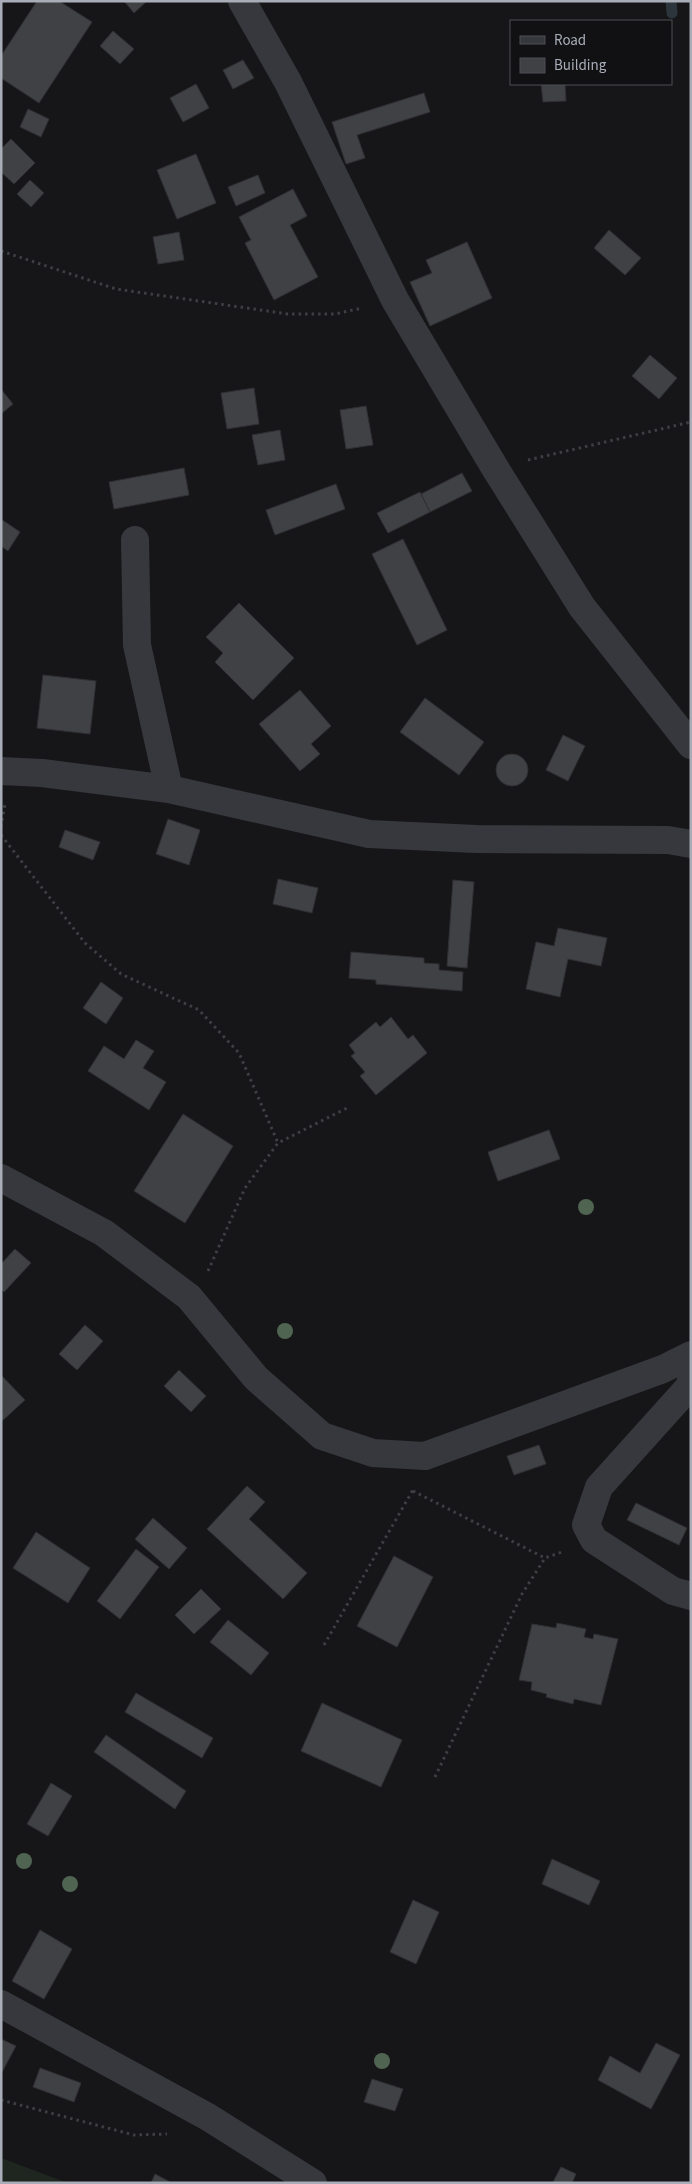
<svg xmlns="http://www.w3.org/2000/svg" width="692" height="2184" viewBox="0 0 692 2184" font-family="'Source Sans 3',sans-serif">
	<rect width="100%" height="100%" fill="#161618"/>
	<path fill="#1e261f" d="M1,2158L68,2183H1Z"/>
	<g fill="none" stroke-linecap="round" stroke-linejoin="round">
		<path stroke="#2c353c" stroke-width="11" d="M671,1L672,13"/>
	</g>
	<path fill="#404145" stroke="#303034" d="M37,1H59L92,22L39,103L1,78V56Z
		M124,1H147L134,13Z
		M113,31L134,49L120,64L100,46Z
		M243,60L254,78L233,89L223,70Z
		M196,84L209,108L183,122L170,98Z
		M541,84H565L566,101L543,102Z
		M424,93L430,112L357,135L365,158L346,164L332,122Z
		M28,109L49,119L41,137L20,127Z
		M11,139L35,163L14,184L1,172V149Z
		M196,154L216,203L177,219L157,170Z
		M258,175L265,193L236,206L228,187Z
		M30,180L44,193L31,207L17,194Z
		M293,189L307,216L290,225L318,277L274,300L245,243L251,240L239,217Z
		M609,230L641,258L625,275L594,248Z
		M179,232L184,260L158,264L153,237Z
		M467,242L492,298L430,326L410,282L432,273L426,260Z
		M650,355L677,378L659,399L632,376Z
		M254,388L259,424L227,429L221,393Z
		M1,389L13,404L1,414Z
		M366,406L373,445L346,449L340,410Z
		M280,430L285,460L258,465L252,435Z
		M184,468L189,495L114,509L109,482Z
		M462,473L472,491L430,512L421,494Z
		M336,484L345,509L275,535L266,510Z
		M420,492L430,512L388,533L377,513Z
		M1,519L20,532L8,551L1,546Z
		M403,539L447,630L417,645L372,554Z
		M239,603L294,658L253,700L215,662L223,653L206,637Z
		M43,675L96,681L90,734L37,728Z
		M300,690L331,726L311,744L320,754L300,771L259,724Z
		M425,698L484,742L459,775L400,732Z
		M563,735L585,746L568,781L546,770Z
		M496 770a16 16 0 1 1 32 0a16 16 0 1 1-32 0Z
		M168,819L200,830L189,865L156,854Z
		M65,830L100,842L93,860L59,847Z
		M278,879L318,888L312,913L273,904Z
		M453,880L474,882L467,968L447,966Z
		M558,928L607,938L601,966L568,959L560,997L526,989L536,942L554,946Z
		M351,952L424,958V963L439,964V970L463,972L462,991L376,984V980L349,978Z
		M101,982L123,998L106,1024L83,1008Z
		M391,1017L408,1039L413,1035L427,1053L376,1095L360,1076L365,1072L351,1056L355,1053L349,1045L376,1022L380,1027Z
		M136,1040L154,1051L143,1068L166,1082L149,1110L88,1071L104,1046L124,1059Z
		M183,1114L233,1146L185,1223L134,1191Z
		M549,1130L560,1159L498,1181L488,1152Z
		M15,1249L31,1263L4,1292L1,1289V1264Z
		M85,1325L103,1341L77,1370L59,1354Z
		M179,1370L206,1396L191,1412L164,1386Z
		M1,1375L25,1400L1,1422Z
		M539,1445L546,1464L514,1475L507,1456Z
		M247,1486L265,1502L249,1519L307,1573L283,1599L207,1529Z
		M636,1503L687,1528L679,1545L627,1520Z
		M153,1518L187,1548L169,1569L135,1539Z
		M36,1532L90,1568L68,1603L13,1568Z
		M136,1549L159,1567L120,1619L97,1601Z
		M394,1556L433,1577L397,1647L357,1626Z
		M201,1589L221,1609L194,1634L175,1615Z
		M228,1620L269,1653L251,1675L210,1642Z
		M557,1623L586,1629L584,1637L593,1639L594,1634L618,1639L601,1705L574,1699L573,1704L546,1697L547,1694L531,1690L532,1682L519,1680L532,1624L556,1628Z
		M136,1693L213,1738L202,1758L125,1712Z
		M322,1703L402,1740L381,1787L301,1751Z
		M106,1735L186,1791L175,1809L94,1752Z
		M51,1783L72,1796L48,1836L27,1824Z
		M552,1859L600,1881L589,1905L542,1884Z
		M413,1900L439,1912L416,1964L390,1952Z
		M40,1930L72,1949L44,1999L12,1981Z
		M1,2039L16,2046L1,2074Z
		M656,2043L680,2055L651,2109L598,2080L610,2056L640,2073Z
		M40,2068L81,2083L74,2102L33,2087Z
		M372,2079L403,2089L395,2111L364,2102Z
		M561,2167L576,2174L572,2183L553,2182Z
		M155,2174L172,2183H151Z"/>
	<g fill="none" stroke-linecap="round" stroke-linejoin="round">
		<path stroke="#3d3f44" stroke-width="3" stroke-dasharray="2.5 4" stroke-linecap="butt" d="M1,251L116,289L288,314H335L362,308
			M528,460L691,422
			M1,827L5,804
			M1,835L85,943L121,974L199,1010L239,1053L278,1143
			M208,1271L245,1188L278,1143L349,1107
			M413,1491L545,1558L562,1552
			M324,1645L414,1488
			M435,1777L522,1594L545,1558
			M1,2100L134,2135L167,2134"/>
		<path stroke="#37383d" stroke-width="28" d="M242,1L288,82L395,300L495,468L582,607L691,745
			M135,540L137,645L169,789L369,834L476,839L668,840L691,844
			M1,771L42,773L169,789
			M1,1178L104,1233L189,1297L256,1378L322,1436L373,1453L425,1456L663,1369L691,1355
			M691,1381L689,1387L599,1487L586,1525L594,1540L673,1591L691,1596
			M1,2004L208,2117L313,2183"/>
	</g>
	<g fill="#506452">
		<circle cx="586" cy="1207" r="8"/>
		<circle cx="285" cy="1331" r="8"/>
		<circle cx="24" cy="1861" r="8"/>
		<circle cx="70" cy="1884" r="8"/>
		<circle cx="382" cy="2061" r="8"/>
	</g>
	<rect width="692" height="2184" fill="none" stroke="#a8adb8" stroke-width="5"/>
	<rect x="510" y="20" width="162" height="65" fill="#111113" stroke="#4d4f55"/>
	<rect x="520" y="36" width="25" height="8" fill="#37383d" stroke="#4d4f55"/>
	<text x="554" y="45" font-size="15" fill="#a8adb8">Road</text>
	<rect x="520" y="58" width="25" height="15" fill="#404145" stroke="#4d4f55"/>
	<text x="554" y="70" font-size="15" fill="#a8adb8">Building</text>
</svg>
